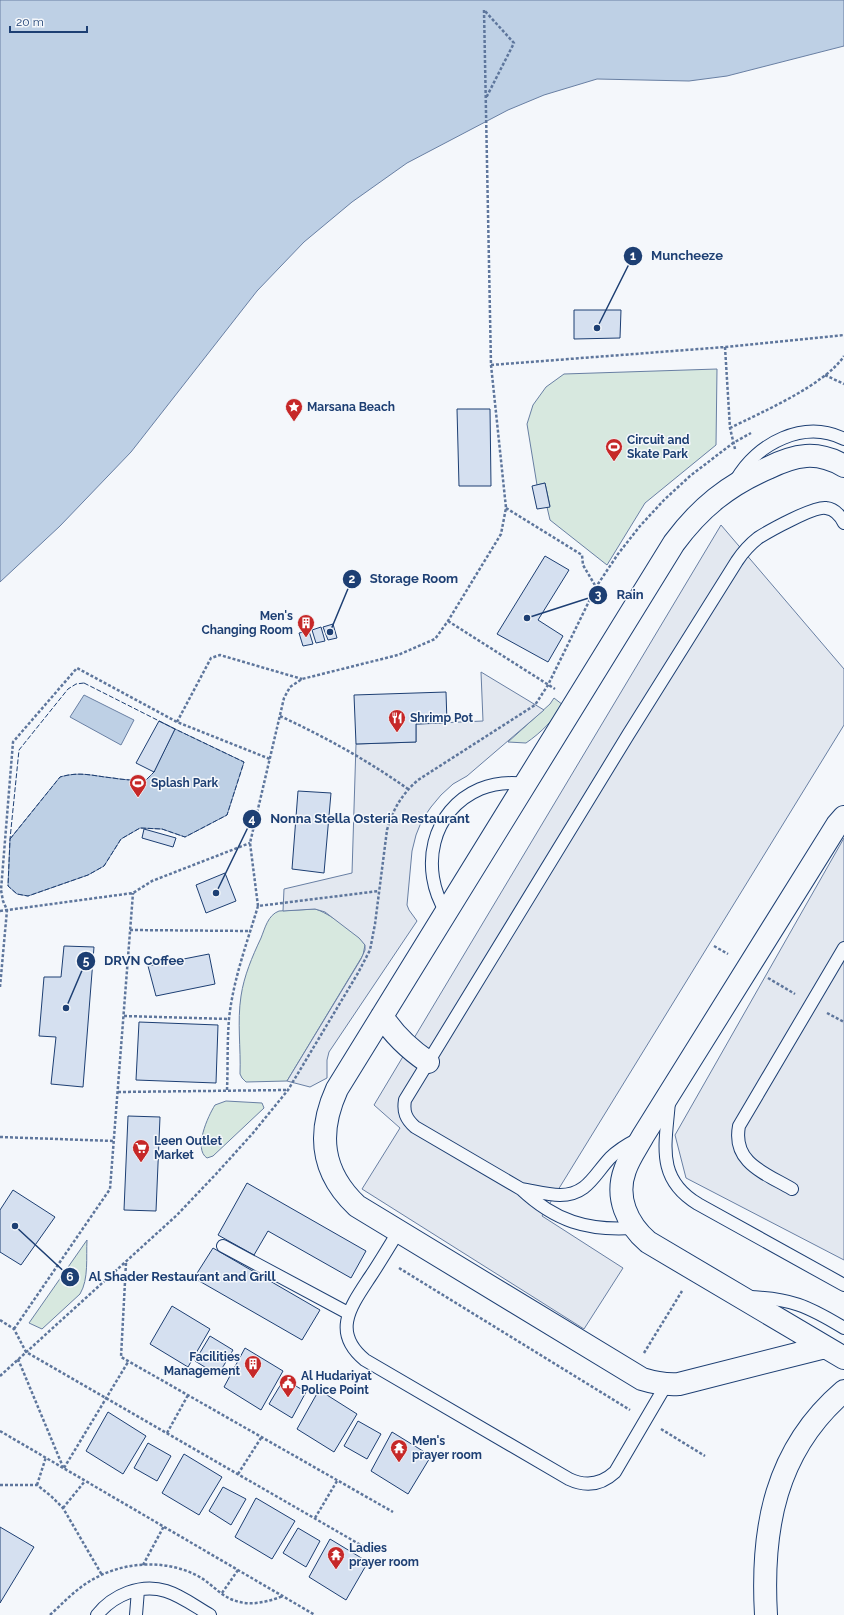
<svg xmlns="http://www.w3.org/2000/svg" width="844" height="1615" viewBox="0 0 844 1615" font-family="Raleway,sans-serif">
	<rect width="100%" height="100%" fill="#f4f7fb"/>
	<path fill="#d7e8df" stroke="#687fa3" d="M717,369L716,445L645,503L607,565L550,520L547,507L550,506L545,483L537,485L527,424L533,405L546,387L564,374Z
		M554,698L563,705C553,720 542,732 526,743L508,742L550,704Z
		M315,909C327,912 359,934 365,945L363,955L287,1081L246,1082L242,1078L240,1074C241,1048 237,1022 241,996C244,976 252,957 261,938C265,928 268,915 279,911Z
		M226,1101L262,1103L264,1108L213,1156L207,1158C193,1149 208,1116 215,1105Z
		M87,1240C86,1257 89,1279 80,1294L42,1329L29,1323Z"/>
	<path fill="#e3e8f0" stroke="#687fa3" d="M721,525L844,669V725L542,1216L623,1268L584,1329L362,1189L400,1128L374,1105Z
		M481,672L544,710L467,776L453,784L441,795L431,807L422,820L416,835L412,851L407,905L409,910L417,921L329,1052L327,1060V1078L310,1087L287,1081L361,959L365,950V945L359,938L325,912L315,909L283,911L284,889L352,873L356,744L416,742V724L483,721Z
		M844,838V1260L686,1178L675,1135Z"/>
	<path fill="#bed0e5" stroke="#687fa3" d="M0,0H844V46L727,76L689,81L597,79L544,95L508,110L407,163L352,202L304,242L257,291L131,452L60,526L0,582Z
		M84,695L134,720L121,745L70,717Z
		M175,729L244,762L227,815L185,837L162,829L140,828L121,839L104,866L88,875L28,896L17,894L8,886L10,839L60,777C80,771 93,776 113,778C124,780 134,780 145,781L154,772Z"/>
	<path fill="#d5e0f0" stroke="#1d3f73" d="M574,310H621L620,338L574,339Z
		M457,409H490L491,486H459Z
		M545,483L550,507L537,509L532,486Z
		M545,556L569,570L538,620L563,636L548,662L497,634Z
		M333,624L337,638L328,640L323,627Z
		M321,627L325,641L316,643L312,630Z
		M309,631L313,644L303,646L299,633Z
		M446,692L447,723L416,724V742L356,744L354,695Z
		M159,721L175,729L154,772L136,763Z
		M298,791L331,793L324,873L292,869Z
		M144,829L176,838L173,847L142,838Z
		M225,873L236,901L206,913L196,885Z
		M64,946L94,947L83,1087L51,1084L56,1037L39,1036L44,977H61Z
		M209,954L215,984L156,996L148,966Z
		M139,1022L218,1025L216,1083L136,1080Z
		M128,1116L160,1117L156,1211L124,1210Z
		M247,1183L366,1251L351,1278L268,1231L254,1255L218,1235Z
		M13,1190L55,1217L21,1265L0,1252V1210Z
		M213,1248L320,1310L302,1340L194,1278Z
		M172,1306L210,1329L188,1367L150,1344Z
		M210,1336L233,1350L218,1375L195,1361Z
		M245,1348L283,1371L261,1410L224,1387Z
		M284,1379L306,1392L292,1418L269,1404Z
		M319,1390L357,1414L334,1452L297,1429Z
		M108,1412L146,1436L123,1474L86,1451Z
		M358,1421L381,1434L367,1459L344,1446Z
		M392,1432L431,1456L408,1494L371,1471Z
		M148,1443L171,1456L157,1481L134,1468Z
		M184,1454L222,1477L199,1515L162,1493Z
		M223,1487L246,1499L231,1525L209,1511Z
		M256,1498L295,1521L272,1559L235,1537Z
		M0,1527L34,1547L0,1603Z
		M298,1528L320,1541L306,1567L283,1553Z
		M330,1539L368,1562L346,1600L309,1577Z"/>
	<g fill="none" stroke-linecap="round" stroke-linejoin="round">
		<defs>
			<path id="service" d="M736,480C757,443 804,419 844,439
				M446,912C419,869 431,810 480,789C495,783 510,782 525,784
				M669,1101C666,1144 655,1178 698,1204L844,1285
				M521,1189C534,1191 547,1195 560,1195C587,1195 594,1175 610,1158C618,1150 628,1144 638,1139
				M792,1189C765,1173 732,1163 739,1126L844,948
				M633,1228C587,1231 555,1221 521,1189L415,1127C406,1119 403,1112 405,1100L628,735L737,561C743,552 749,545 758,538C769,531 814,506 826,508C835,509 840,515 844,523
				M398,1232C389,1247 380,1262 370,1277C351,1306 331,1332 365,1360L569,1479C586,1487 601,1485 615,1472L666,1385
				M223,1246L348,1313
				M747,1297C790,1298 808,1306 844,1328
				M97,1615C113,1595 141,1583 166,1591C182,1596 196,1607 210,1615
				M136,1615L138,1590"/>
			<path id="minor" d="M844,817L837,825L643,1136C637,1147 629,1158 625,1170C615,1197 627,1224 648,1242L844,1358
				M382,1016C394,1035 409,1049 428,1062
				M825,1347L679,1384C665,1385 655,1383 642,1379L357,1206C321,1172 317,1133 337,1089L674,543C700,508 728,485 768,468C780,462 793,457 806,456C820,455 832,459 844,466
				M766,1615C761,1529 775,1450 844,1391"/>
		</defs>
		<use href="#service" stroke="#1d3f73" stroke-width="14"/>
		<use href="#minor" stroke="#1d3f73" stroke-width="24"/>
		<path stroke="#5e769c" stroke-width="2.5" stroke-dasharray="3 2" stroke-linecap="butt" d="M725,347L730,428L735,449
			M491,365L725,347L844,335
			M825,375L844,384
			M730,428C762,412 825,385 844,356
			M506,508L582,555L583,565L596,587
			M448,621L555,689
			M280,716C325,737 367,760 408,789
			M177,722L211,658L220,655L302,679
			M258,906L250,843L284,698L290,687L302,679L398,655L435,639L448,621L501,534L506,508L491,365L484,10L514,43L486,98
			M0,911L133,893L152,881L250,843
			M130,930L250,931
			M714,946L728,954
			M768,978L795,994
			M0,987L7,910L3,901L1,890L13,742L77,668L177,722L270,759
			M827,1013L844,1022
			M124,1016L229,1019
			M227,1090C228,1067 227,1043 229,1019C233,980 247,943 258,906L379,891
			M118,1092L288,1090
			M0,1137L114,1141
			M126,1263L121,1357L393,1512
			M399,1268L630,1410
			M0,1320L14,1329L26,1352L373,1552
			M14,1329L110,1189L133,893
			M644,1353L682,1291
			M18,1359L63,1467
			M0,1376L177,1215L216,1174L253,1133L288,1090L358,973L370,950L375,924L387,830C393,809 402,794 418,780L535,705L548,685L596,587L618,554L640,526L664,500L690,476L733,443L751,433
			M661,1429L705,1456
			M0,1431L315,1615
			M167,1433L188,1395
			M64,1468L128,1362
			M238,1474L261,1438
			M0,1485H37L51,1496L63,1508L102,1575
			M37,1485L46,1457
			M63,1508L85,1481
			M315,1518L337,1481
			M143,1565L164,1526
			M222,1593L238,1570
			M50,1615C63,1603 75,1590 90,1581C121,1562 164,1558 198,1576C207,1581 214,1588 222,1594C242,1608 262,1604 283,1596"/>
		<use href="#service" stroke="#f4f7fb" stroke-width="12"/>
		<use href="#minor" stroke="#f4f7fb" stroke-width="22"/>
		<path stroke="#1d3f73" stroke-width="1" stroke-dasharray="5 2" stroke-linecap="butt" d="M84,683L175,729L244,762L227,815L185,837L162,829L140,828L121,839L104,866L88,875L28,896L17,894L8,886L10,839L19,750L68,689L76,684Z
			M10,839L60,777C80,771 93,776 113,778C124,780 134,780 145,781L155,771"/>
	</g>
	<defs>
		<symbol id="sight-pin" viewBox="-11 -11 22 30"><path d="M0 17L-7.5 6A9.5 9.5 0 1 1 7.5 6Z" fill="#c62828" stroke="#f4f7fb"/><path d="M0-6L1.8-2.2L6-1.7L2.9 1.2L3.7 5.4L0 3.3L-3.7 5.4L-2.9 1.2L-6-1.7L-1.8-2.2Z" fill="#fff"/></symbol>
		<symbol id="stadium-pin" viewBox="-11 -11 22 30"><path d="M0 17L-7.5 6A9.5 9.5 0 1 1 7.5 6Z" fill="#c62828" stroke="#f4f7fb"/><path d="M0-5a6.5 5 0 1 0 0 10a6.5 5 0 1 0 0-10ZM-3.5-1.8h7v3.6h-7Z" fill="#fff"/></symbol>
		<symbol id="building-pin" viewBox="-11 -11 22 30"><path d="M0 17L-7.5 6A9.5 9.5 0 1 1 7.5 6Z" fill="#c62828" stroke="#f4f7fb"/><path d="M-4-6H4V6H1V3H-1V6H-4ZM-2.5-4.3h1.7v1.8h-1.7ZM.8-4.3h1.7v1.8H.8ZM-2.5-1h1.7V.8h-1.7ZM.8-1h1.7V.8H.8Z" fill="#fff"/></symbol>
		<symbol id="restaurant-pin" viewBox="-11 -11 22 30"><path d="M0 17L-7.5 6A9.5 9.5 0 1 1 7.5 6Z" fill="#c62828" stroke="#f4f7fb"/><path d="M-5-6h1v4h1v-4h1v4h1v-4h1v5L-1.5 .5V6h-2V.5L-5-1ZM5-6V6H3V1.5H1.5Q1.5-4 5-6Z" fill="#fff"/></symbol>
		<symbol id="supermarket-pin" viewBox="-11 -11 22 30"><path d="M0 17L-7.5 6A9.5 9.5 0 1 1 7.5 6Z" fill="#c62828" stroke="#f4f7fb"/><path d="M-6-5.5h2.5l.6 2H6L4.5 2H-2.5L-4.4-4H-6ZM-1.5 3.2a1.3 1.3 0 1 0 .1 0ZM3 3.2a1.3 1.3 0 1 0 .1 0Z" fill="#fff"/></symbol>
		<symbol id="civic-pin" viewBox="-11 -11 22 30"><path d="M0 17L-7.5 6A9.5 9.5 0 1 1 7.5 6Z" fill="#c62828" stroke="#f4f7fb"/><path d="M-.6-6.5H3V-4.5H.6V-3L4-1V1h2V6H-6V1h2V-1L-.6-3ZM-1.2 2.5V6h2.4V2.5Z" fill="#fff"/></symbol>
		<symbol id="temple-pin" viewBox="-11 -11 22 30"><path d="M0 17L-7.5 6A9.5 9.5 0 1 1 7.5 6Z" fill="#c62828" stroke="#f4f7fb"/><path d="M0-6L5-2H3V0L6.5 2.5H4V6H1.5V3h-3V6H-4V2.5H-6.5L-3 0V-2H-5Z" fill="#fff"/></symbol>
	</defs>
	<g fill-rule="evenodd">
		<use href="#sight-pin" x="284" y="397" width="20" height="27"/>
		<use href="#stadium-pin" x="604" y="437" width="20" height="27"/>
		<use href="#building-pin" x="296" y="613" width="20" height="27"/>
		<use href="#restaurant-pin" x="387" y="708" width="20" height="27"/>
		<use href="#stadium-pin" x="128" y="773" width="20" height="27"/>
		<use href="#supermarket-pin" x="131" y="1138" width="20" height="27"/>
		<use href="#building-pin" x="243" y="1354" width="20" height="27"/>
		<use href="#civic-pin" x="278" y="1373" width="20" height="27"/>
		<use href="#temple-pin" x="389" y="1438" width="20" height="27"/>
		<use href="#temple-pin" x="326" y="1545" width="20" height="27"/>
	</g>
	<g text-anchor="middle" stroke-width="3" stroke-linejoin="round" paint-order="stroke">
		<g font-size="12" font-weight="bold" fill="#1d3f73" stroke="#f4f7fb" text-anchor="start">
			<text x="307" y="411">Marsana Beach</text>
			<text x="627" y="444">Circuit and<tspan x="627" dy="14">Skate Park</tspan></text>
			<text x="293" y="620" text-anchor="end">Men's<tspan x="293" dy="14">Changing Room</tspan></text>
			<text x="410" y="722">Shrimp Pot</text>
			<text x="151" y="787">Splash Park</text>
			<text x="154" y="1145">Leen Outlet<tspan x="154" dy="14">Market</tspan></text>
			<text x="240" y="1361" text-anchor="end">Facilities<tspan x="240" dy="14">Management</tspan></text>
			<text x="301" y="1380">Al Hudariyat<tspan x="301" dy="14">Police Point</tspan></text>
			<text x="412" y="1445">Men's<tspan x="412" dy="14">prayer room</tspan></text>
			<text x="349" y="1552">Ladies<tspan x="349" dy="14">prayer room</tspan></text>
		</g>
	</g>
	<path fill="none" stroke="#1d3f73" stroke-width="1.5" d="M597 328L633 256M330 632L352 579M527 618L598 595M216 893L252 819M66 1008L86 961M15 1226L70 1277"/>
	<g fill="#1d3f73" stroke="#f4f7fb" stroke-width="1.5">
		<circle cx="597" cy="328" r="4"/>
		<circle cx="330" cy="632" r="4"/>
		<circle cx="527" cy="618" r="4"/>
		<circle cx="216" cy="893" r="4"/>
		<circle cx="66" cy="1008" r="4"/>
		<circle cx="15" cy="1226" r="4"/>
		<circle cx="633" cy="256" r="10"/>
		<circle cx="352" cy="579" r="10"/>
		<circle cx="598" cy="595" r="10"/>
		<circle cx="252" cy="819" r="10"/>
		<circle cx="86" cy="961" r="10"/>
		<circle cx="70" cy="1277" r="10"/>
	</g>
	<g font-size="12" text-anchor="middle" font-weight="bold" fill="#fff">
		<text x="633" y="260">1</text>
		<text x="352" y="583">2</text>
		<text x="598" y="599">3</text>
		<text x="252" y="823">4</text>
		<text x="86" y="965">5</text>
		<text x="70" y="1281">6</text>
	</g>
	<g font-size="13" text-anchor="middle" font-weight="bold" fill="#1d3f73" stroke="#f4f7fb" stroke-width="3" stroke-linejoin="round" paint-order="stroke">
		<text x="687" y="260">Muncheeze</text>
		<text x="414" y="583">Storage Room</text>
		<text x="630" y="599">Rain</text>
		<text x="370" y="823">Nonna Stella Osteria Restaurant</text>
		<text x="144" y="965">DRVN Coffee</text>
		<text x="182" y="1281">Al Shader Restaurant and Grill</text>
	</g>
	<path d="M10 26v6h77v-6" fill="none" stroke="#1d3f73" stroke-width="2"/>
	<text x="16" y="26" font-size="12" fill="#1d3f73" stroke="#f4f7fb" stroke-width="3" paint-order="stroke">20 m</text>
</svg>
